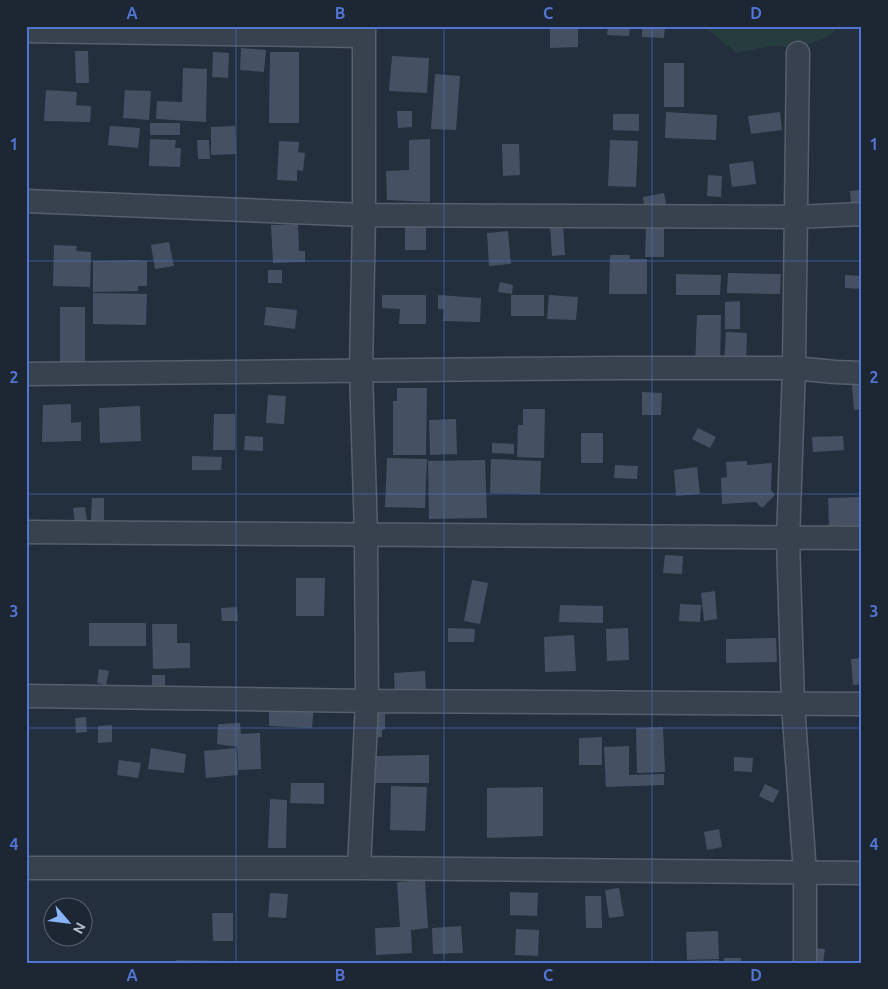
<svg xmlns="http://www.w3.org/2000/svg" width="888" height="989" viewBox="0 0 888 989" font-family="Ubuntu,sans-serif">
	<rect width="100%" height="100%" fill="#242f3e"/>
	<path fill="#263c3f" d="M703,26H840L829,36L801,48L770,46L737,53Z"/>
	<path fill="#455162" d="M550,26H578V47L550,48Z
		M608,26H630L629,36L607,35Z
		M642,26H665L664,38L642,37Z
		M241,48L266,50L264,72L240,70Z
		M75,51H88L89,83H76Z
		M213,52L229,53L228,78L212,77Z
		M270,52H299V123H269Z
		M392,56L429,58L427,93L389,91Z
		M664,63H684V107H664Z
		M183,68L207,69L206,122L156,119L157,101L182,102Z
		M435,74L460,76L456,130L431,129Z
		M46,90L77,92L76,105L91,106L90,122L44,121Z
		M125,90L151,91L149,120L123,118Z
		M397,111H412V127L398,128Z
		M666,112L717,115L716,140L665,138Z
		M780,112L782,130L751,134L748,116Z
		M613,114H639V131L613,130Z
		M150,123H180V135H150Z
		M110,126L140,128L138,148L108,145Z
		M235,126L236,154L211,155V127Z
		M150,139L176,140L175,148H181L180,167L149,166Z
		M430,139V202L387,200L386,171L409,170V140Z
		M197,140H209L210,159H198Z
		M610,140L638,141L636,187L608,186Z
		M279,141L299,142L298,152L305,153L303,171L297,170V181L277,180Z
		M502,144H519L520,175L503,176Z
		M753,161L756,184L732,187L729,164Z
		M708,175L722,176L721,197L707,196Z
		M862,190V202H851L850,191Z
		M664,193L667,209L645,212L643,197Z
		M405,223H426V250H405Z
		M298,224L299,251H305V262L273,263L271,225Z
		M563,224L565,255L552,256L550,225Z
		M646,226H664V257H645Z
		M508,231L511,264L489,266L487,233Z
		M169,242L174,266L155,269L151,245Z
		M54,245L77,246L76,251L91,252L90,287L53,286Z
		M610,255H630V259H647V294H609Z
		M137,260L147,261V286H138V291L93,292V261Z
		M268,270H282V283H268Z
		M728,273L781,274L780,294L727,293Z
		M676,274L721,275L720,295H676Z
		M845,275L862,276V289L845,288Z
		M500,282L513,285L512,294L498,292Z
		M93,293L147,294L146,325L93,324Z
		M382,295H426V324H399L400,309L382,308Z
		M438,295L481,298L480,322L443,321L444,309H438Z
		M511,295H544V316H511Z
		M549,295L578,297L576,320L547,319Z
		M740,301V329H725V302Z
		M60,307H85V363H60Z
		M266,307L297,310L295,329L264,325Z
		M697,315H721L720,365H695Z
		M726,332L747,333L746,364L724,363Z
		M862,384V409L854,410L852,385Z
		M397,388H427L426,455H393V401H397Z
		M642,392L662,393L661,415H642Z
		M268,395L286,396L284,424L266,423Z
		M71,404V423L81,422V441L42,442L43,405Z
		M140,406L141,441L100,443L99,408Z
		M523,409H545L544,458L517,457L518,425H523Z
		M214,414H235V450H213Z
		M456,419L457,454L430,455L429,420Z
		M698,428L716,437L710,448L692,439Z
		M581,433H603V463H581Z
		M245,436L263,437V451L244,450Z
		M843,436L844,450L813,452L812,437Z
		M492,443L514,444V454L492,453Z
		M192,456L222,457L221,470H192Z
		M387,458L427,459L425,508L385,507Z
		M491,459L541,461L540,494L490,493Z
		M485,460L487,518L429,519L428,461Z
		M747,461V465L772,463L771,490L775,495L762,508L756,502L722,504L721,478L727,477L726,462Z
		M615,465L638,466L637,479L614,478Z
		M697,467L700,494L676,496L674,470Z
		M862,497V527L829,528L828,498Z
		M92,498H104V520H91Z
		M85,507L87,521L75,523L73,508Z
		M665,555L683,556L682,574L663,573Z
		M296,578H325L324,616H296Z
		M472,580L488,583L480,624L464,621Z
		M715,591L717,619L704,621L701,593Z
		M680,604L701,605L700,622L679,621Z
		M560,605L603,606V623L559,622Z
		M237,607L238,621H222L221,608Z
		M89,623H146V646H89Z
		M152,624H177V643H190V668L153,669Z
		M448,628L475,629L474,642H448Z
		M628,628L629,660L607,661L606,629Z
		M574,635L576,671L545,672L544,637Z
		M776,638L777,662L726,663V639Z
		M862,658V684L853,685L851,659Z
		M99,669L109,671L106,685L97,683Z
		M425,671L426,696L395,698L394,673Z
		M152,675H165V686L152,685Z
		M269,706L314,707L312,728L269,726Z
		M372,714H385V729L382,730V737L372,738Z
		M86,717L87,732L76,733L75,718Z
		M240,723L241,734L260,733L261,769L238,770L237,747L217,744L218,724Z
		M112,725V742L98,743V726Z
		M663,727L665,772L637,773L636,728Z
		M602,737V765H579V738Z
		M629,746V775L664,774V785L606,787L604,747Z
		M151,748L186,754L184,773L148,769Z
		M236,748L238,775L206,778L204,751Z
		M429,755V783H374L375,756Z
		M734,757L753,758L752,772L734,771Z
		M119,760L141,763L138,778L117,775Z
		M291,783H324V804L290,803Z
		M765,784L779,791L773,803L759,796Z
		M391,786L427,787L425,831L390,830Z
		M543,787V836L487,838V788Z
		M270,799L287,800L286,848H268Z
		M719,829L722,847L707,850L704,832Z
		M425,880L428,928L411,930L412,953L376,955L375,928L400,927L397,882Z
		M619,888L624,916L609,918L605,890Z
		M510,892L538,893L537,916L510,915Z
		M270,893L288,894L286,918L268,917Z
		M585,896H601L602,928H586Z
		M212,913H233V941H213Z
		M461,926L463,953L433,954L432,928Z
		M516,929L539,930L538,956L515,955Z
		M718,931L719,959L687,960L686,932Z
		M812,948L825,949L823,963H811Z
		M724,958H741V963H724Z
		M176,960L226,961L225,963H176Z
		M719,960V963H685V961Z"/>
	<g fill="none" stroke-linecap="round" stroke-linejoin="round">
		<defs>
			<path id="minor" d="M26,31L364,36
				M798,53L794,368L788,539L793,704L805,873V963
				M26,201L364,215L796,217L862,214
				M26,374L618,368H794L835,372L862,373
				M26,532L862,538
				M26,696L367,701L862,704
				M26,868H359L862,873
				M359,868L367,701L366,535L361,370L364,215V26"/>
		</defs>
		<use href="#minor" stroke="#565f6c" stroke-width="25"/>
		<use href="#minor" stroke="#38414e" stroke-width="22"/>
	</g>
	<path fill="none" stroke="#5274d3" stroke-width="1" stroke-opacity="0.55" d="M236,26V963M444,26V963M652,26V963M26,261H862M26,494H862M26,728H862"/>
	<rect width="888" height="989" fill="none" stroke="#1d2633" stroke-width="55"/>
	<g transform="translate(68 922) rotate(118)"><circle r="24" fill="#1d2633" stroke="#59626f"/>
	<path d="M0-4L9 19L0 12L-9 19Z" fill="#8ab4f8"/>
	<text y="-8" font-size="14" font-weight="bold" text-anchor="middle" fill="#b4bcc9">N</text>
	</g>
	<rect x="28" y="28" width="832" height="934" fill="none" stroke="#5274d3" stroke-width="2"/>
	<g font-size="16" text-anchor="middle" font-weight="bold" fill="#5274d3">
		<text x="132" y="19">A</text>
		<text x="340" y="19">B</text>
		<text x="548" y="19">C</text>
		<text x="756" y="19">D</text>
		<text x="14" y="150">1</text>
		<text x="874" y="150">1</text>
		<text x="14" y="383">2</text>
		<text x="874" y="383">2</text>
		<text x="14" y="617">3</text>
		<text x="874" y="617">3</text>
		<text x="14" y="850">4</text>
		<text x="874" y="850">4</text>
		<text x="132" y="981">A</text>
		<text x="340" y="981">B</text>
		<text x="548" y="981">C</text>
		<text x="756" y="981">D</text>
	</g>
</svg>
